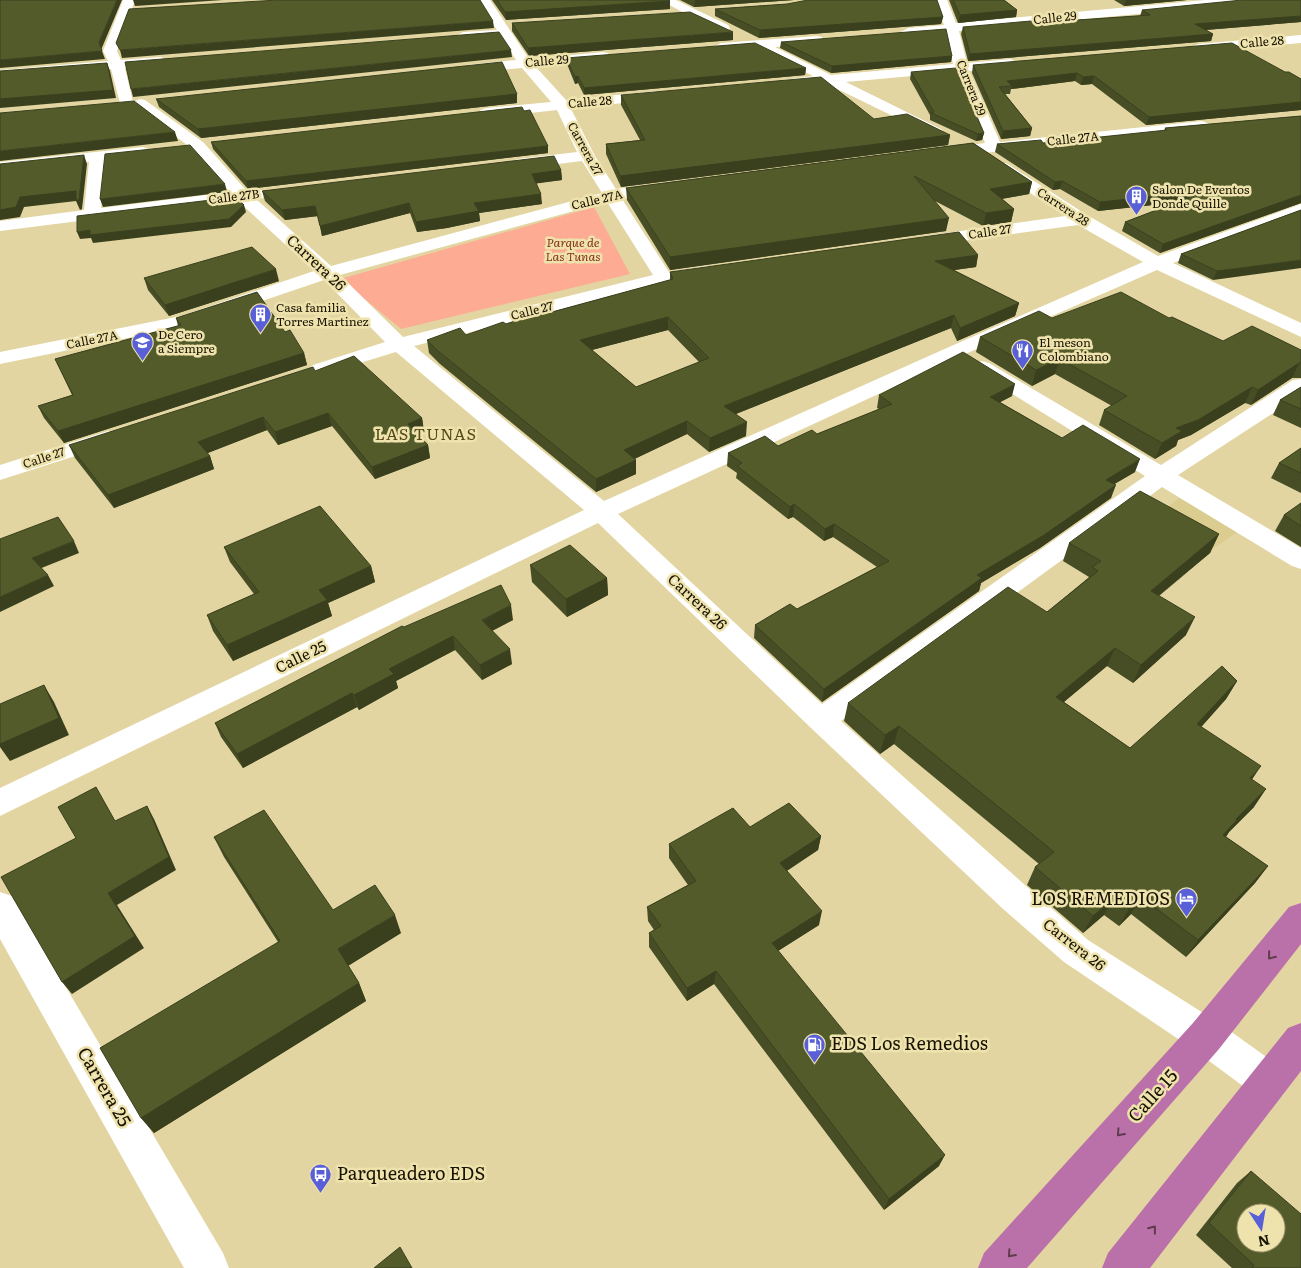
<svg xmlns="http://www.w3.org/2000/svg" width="1301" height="1268" viewBox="0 0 1301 1268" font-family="Literata,serif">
	<rect width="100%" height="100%" fill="#e2d5a1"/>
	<path fill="#dbcd90" d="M1179,498L1239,531L1214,548L1155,517Z"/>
	<path fill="#feab94" d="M594,207L630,274L401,329L340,279Z"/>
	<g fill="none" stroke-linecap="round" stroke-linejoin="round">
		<path fill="#fff" fill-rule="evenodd" d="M123,0H135L117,51L121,60L161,57L168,61L161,65L125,68L133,102L140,99L145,100L203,142L246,190H263L265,194L263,198L256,199L331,266L602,193L582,161L518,169L512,167L510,164L512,161L518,159L577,152L557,110L486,118L481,116L478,113L481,110L486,108L551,102L522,68L467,73L462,72L460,69L467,65L516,60L501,37L463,40L456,36L463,32L497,30L478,0H490L529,59L603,52L608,53L610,56L603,60L536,67L566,100L657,91L662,92L664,95L662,98L657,99L571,109L595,156L616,189L664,183L670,184L672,188L670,192L664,193L622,199L669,272L707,266L714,268L716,272L714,276L664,284L414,346L604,501L949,347L1143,262L1078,225L926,246L920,245L917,241L920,237L926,236L1065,216L994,169L992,166L994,163H1006L1087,215L1158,256L1301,204V215L1173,263L1301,323V337L1157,270L963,355L618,514L822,704L1145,476L975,371L971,367L975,363L982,361L989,363L1161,465L1293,380L1301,379V395L1178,475L1301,548V569L1292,566L1162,487L841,721L1026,886L1088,940L1219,1023L1283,1069L1288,1082L1283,1095L1269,1101L1255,1095L1193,1049L1064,962L1002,908L811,728L598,523L0,816V788L584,510L396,352L327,373L320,375L313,373L309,369L313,365L385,342L324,280L192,325L0,364V352L181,316L314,271L238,201L0,231V221L84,210L89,162L0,172V162L143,147L149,149L151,152L149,155L106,161L101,208L230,192L191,148L133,104L131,107H121L111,69L0,78V70L108,61L103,51ZM607,202L653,275L403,337L340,275Z
			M660,0H676L728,25L730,28L728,31H718Z
			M935,0H947L956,23L1205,0H1250L1244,4L959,31L967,63L1011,59L1018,63L1011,67L969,71L1000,142L1202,121L1207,123L1210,126L1207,129L1202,131L944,157L938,155L936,152L938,149L985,143L956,72L846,82L941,129L944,132L941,135L936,137L827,84L787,87L782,86L780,83L782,80L813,76L756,48L721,51L714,47L721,43L817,36L822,37L824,40L822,43L775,47L831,75L953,64L946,32L908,36L901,32L908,28L944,25Z
			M1301,35V43L1198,52L1191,48L1198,44Z
			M108,431L116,433L119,438L116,443L0,480V465Z
			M0,892L12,896L223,1253L229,1268H184L0,939Z"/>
		<path fill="#ba70a8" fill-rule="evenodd" d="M1301,903V944L1219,1049L1027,1268H978L984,1253L1193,1023L1289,907Z
			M1301,1023V1071L1150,1268H1102L1108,1253L1288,1028Z"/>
	</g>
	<path fill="#474e25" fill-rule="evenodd" d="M492,0H669L670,1V9L506,20Z
		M680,0H794L694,7Z
		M949,0H1004L1017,10L1016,17L958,23Z
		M1114,0H1187L1124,6Z
		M1301,0V22L1205,30L1213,34L1211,41L968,61L961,34L963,27L1140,16L1142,10Z
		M787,4L943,17L941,24L759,38L715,16V9Z
		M512,23L733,40L529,56L512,31Z
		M781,42L952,56L951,62L831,73L780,48Z
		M566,58L806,68L805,75L584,95L578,83L575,84L567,64Z
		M973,65L1285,72L1301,79V110L1146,125L1092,84L1081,85L1075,81L1011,89L1010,94H1005L1032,128L1030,136L1001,139L972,73Z
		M911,72L984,133L982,140L976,141L930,120V115L910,79Z
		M517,94V103L201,138L159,107L156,99Z
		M621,95L874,119L950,135L948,145L621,187L606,154V144L640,140L621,105Z
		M524,111L548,146V153L248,189L213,149L211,142Z
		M1301,116V203L1160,253L1122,231L1125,222L1177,202L1098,211L1060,189L1053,190L995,152L997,144L1043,143L1164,131L1165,128Z
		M973,143L1032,182L1029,194L1002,199L1014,209L1011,222L983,226L933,200L946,231L670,270L627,200L626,188Z
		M561,170L562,180L536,183L542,204L479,213L480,221L447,228L417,232L410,213L322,236L318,216L285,220L265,201L262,191Z
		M1301,210L1213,280L1178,263L1181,254Z
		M978,255L976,267L954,270L1019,303L1015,316L957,341L951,328L736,414L746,436L709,452L687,434L634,459L636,460V474L596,492L440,364L429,353L427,340L466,335L670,280V272ZM668,330L699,362L636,387L592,350Z
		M144,278L279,281L169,316L148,290Z
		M176,318L285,332L304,353L307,365L64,443L44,418L38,406L72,395L55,359L178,326Z
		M1052,318H1169L1223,341L1301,350V378H1292L1251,405L1245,403L1191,435L1178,440L1176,446L1155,459L1099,425L1104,410L1112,406L1055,374L1032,386L976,352L980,337Z
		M315,371L422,418L424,431L417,434L428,445L430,458L375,479L332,426L278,445L267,430L207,453L210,456L214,469L114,508L75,458L69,445Z
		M1301,387V428L1273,415L1280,400Z
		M879,395L1012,396L1000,402L1062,438L1135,472L1114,484L1111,498L1040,548L981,583L979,591L822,702L754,638L755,625L797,609L877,567L833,537L824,541L793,517L788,519L736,478L737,473L727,466L728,453L778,446L817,434L879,409L877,408Z
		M1301,448V493L1271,478L1279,463Z
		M1301,503V547L1275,531L1284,515Z
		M1219,534L1210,553L1159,596L1186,635L1133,683L1107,666L1064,702L1130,748L1237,681L1226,699L1201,727L1252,780L1254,807L1229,832L1226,837L1268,866L1255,883L1186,957L1131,914L1119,926L1104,915L1083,933L1027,885L1035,867L1039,864L894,744L880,754L844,721L848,703L1047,612L1088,578L1089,577L1063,561L1069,543Z
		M224,547L371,566L375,582L328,603L332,616L233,661L213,631L207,615L254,594L230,562Z
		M530,565L607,578L608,595L567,617L532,582Z
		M513,620L492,631L512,664L482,680L455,650L396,681L398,688L359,710L357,707L243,768L221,737L215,723L404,627Z
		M750,827L821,836L818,850L787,871L819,925L778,951L939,1166L884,1210L714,984L687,1001L649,947V933L654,930L648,921L647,907L688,885L669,858V844Z
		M214,837L333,910L401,933L348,966L359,983L366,1001L154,1133L141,1118L278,942L224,857Z
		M1251,1171L1301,1268H1232L1196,1235L1237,1183Z"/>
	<path fill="#3a401e" d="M117,0H122L101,50L99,42Z
		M133,0H223L135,6Z
		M695,0H794L694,7Z
		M1126,0H1187L1124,6Z
		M670,1V9L506,20L505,12Z
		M1017,10L1016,17L958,23L960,15Z
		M1301,16V22L1193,31L1195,24Z
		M943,17L941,24L759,38L760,30Z
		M493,21L494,28L122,58L120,50Z
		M733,32V40L529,56L528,48Z
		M1213,34L1211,41L968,61L970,54Z
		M511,50L512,57L133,97L131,89Z
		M102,51L105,59L0,68V60Z
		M952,56L951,62L831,73L832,66Z
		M107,63L110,71L116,98L0,108V99Z
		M806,68L805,75L584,95V88Z
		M1077,73L1075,81L1011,89L1012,86L1007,81Z
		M578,76V83L575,84V77Z
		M1094,76L1092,84L1081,85L1083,77Z
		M517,94V103L201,138L198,129Z
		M1301,102V110L1146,125L1149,117Z
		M1032,128L1030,136L1001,139L1003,131Z
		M175,132L178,141L0,161V151Z
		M984,133L982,140L976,141L978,134Z
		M950,135L948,145L621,187L620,176Z
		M548,146V153L248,189L246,181Z
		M84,155L87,164L82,209L80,210L76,201L24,207L20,217L0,220V210Z
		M561,170L562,180L533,184L532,174Z
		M1062,181L1060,189L1053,190L1055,182Z
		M1032,182L1029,194L988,201L990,189Z
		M225,184L227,192L103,207L100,199Z
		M1195,192L1192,201L1098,211L1100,202Z
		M541,194L542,204L479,213L480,221L447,228L417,232L416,222L474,203Z
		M1301,195V203L1160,253L1163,244Z
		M409,203L410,213L322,236L320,226Z
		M244,205L246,212L231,227L93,243L91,238L80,239L77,232Z
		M315,206L318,216L285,220L282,210Z
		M1014,209L1011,222L983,226L986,213Z
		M949,218L946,231L670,270V257Z
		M978,255L976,267L933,273L935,261Z
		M1301,260V268L1213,280L1217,271Z
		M276,269L279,281L169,316L165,305Z
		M1019,303L1015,316L957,341L960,328Z
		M954,315L951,328L723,419L724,406Z
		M668,317V330L580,353V340Z
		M304,353L307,365L64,443L58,431Z
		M1060,359L1055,374L1032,386L1036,370Z
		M1299,363L1292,378L1251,405L1258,390Z
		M1015,384L1012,396L987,409L990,397Z
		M1252,387L1245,403L1191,435L1178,440L1176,446L1155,459L1162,443L1176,428Z
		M328,413L332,426L278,445L275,432Z
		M263,417L267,430L203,455L198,442Z
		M422,418L424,431L411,437L408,424Z
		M687,421V434L624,464V450Z
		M747,422L746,436L709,452L710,438Z
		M428,445L430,458L375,479L372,467Z
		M210,456L214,469L114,508L108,495Z
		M1140,459L1135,472L1101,492L1106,480Z
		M636,460V474L596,492V479Z
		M1116,485L1111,498L1040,548L981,583L979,591L822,702L824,689L977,575Z
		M794,504L793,517L788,519L790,507Z
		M834,524L833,537L824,541L825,529Z
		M1219,534L1210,553L1142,609L1151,591Z
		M74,541L79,553L39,569L32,558Z
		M371,566L375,582L328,603L332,616L233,661L227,645L319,590Z
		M48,575L54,586L0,612V597Z
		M607,578L608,595L567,617L566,599Z
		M511,605L513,620L484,635L482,620Z
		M1195,617L1186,635L1133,683L1141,665Z
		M453,636L455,650L396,681L398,688L359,710L354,695L389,669Z
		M1115,648L1107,666L1048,715L1056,697Z
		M510,649L512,664L482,680L480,665Z
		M1237,681L1226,699L1187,743L1197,724Z
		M44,685L54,702L69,735L10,761L0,747V744Z
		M352,693L357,707L243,768L237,754Z
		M899,726L894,744L880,754L885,735Z
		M1261,766L1249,784L1250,778Z
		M1266,789L1254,807L1229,832L1225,838L1223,835L1236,819Z
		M147,806L154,819L176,870L117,905L144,948L72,994L62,982L108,893Z
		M821,836L818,850L778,876L780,863Z
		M1268,866L1255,883L1186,957L1198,940Z
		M1141,897L1131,914L1119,926L1129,909Z
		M1114,898L1104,915L1083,933L1093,916Z
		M822,911L819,925L770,956L772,943Z
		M395,915L401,933L346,967L338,949Z
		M716,971L714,984L687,1001V988Z
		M359,983L366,1001L154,1133L141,1118Z
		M945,1155L939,1166L884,1210L889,1199Z"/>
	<path fill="#535b2b" stroke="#3a401e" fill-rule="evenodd" d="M0,0H117L99,42L102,51L0,60Z
		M278,0H480L493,21L120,50L116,43L129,9Z
		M497,0H669L670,1L505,12Z
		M808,0H937L943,17L760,30L715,9L787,4Z
		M953,0H1004L1017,10L960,15Z
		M1242,0H1301V16L1195,24L1213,34L970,54L963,27L1031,21L1034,23L1150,15L1142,10Z
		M690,12L733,32L528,48L512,23Z
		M946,29L952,56L832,66L781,42Z
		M499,32L511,50L131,89L125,62Z
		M755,43L806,68L584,88L578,76L575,77L566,58Z
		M1232,43L1285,72H1289L1301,79V102L1149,117L1094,76L1083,77L1077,73L1007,81L1012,86L999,87L1032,128L1003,131L973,65Z
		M502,62L517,94L198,129L156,99Z
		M107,63L113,90L0,99V71Z
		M956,68L984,133L978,134L931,113L934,112L911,72Z
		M821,77L874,119L907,114L950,135L620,176L606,144L645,140L621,95Z
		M134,101L175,132L0,151V113Z
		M522,107L524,111L530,110L548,146L246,181L211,142Z
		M1301,116V195L1163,244L1125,222L1196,195L1195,192L1100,202L1062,181L1055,182L997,144L1041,140L1043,143L1167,130L1165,128Z
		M973,143L1032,182L990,189L1014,209L986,213L914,176L949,218L670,257L626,188Z
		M190,145L225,184L100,199L105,154Z
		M84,155L79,200H76V191L20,197L16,207L0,210V164Z
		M554,156L561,170L532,174L541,194L474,203L479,211L445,217L416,222L409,203L320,226L315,206L282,210L262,191Z
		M236,197L244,205L229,219L90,235V230L77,232V216Z
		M1301,210V260L1217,271L1181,254Z
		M959,232L978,255L935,261L1019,303L960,328L954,315L724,406L747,422L710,438L687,421L624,450L636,460L596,479L438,351L427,340L460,328L466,335L503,322L506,324L539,313L541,315L673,279L670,272ZM668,317L709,358L636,387L580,340Z
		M252,247L276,269L165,305L144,278Z
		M257,292L285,332L290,330L304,353L58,431L38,406L73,395L55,359L181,325L176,318Z
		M1121,292L1169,318L1172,317L1223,341L1252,326L1301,350V363H1299L1258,390L1252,387L1198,420L1176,428L1182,431L1162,443L1104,410L1127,396L1060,359L1036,370L980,337L1039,311L1052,318Z
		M963,352L1015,384L990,397L1062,438L1083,425L1140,459L1106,480L1116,485L1044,535L977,575L982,578L824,689L755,625L790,604L797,609L889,561L834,524L825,529L794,504L790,507L737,466L742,463L728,453L765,436L778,446L812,430L817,434L892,404L879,395Z
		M354,356L422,418L408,424L428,445L372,467L328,413L275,432L263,417L198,442L210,456L108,495L69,445L313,367L315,371Z
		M1301,387V409L1280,400Z
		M1301,448V473L1279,463Z
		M1140,491L1219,534L1151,591L1195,617L1141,665L1115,648L1056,697L1130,748L1222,666L1237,681L1197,724L1261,766L1250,778L1266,789L1236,819L1237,820L1223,835L1268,866L1198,940L1141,897L1129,909L1114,898L1093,916L1035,867L1054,852L899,726L885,735L848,703L1008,587L1047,612L1098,571L1092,567L1101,561L1069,543Z
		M1301,503V526L1284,515Z
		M320,506L371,566L319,590L327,600L227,645L207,615L259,592L224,547Z
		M58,517L74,541L32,558L48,575L0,597V539Z
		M570,545L607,578L566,599L530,565Z
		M501,585L511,605L482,620L510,649L480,665L453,636L389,669L394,674L354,695L352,693L237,754L215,723L402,626L404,627Z
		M44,685L59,718L0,744V704Z
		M96,787L115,821L147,806L169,857L108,893L135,936L62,982L1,877L76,838L58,807Z
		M789,803L821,836L780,863L822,911L772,943L945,1155L889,1199L716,971L687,988L649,933L661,926L647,907L696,881L669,844L733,808L750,827Z
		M264,810L333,910L375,885L395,915L338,949L359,983L141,1118L100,1048L280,941L214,837Z
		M1251,1171L1301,1214V1268H1252L1254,1265L1209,1223ZM1246,1213H1276V1243H1246Z
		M400,1247L412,1268H374Z"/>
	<defs><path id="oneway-chevron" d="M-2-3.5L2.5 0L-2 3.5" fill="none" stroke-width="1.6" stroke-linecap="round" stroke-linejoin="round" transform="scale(1.25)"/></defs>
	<g stroke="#603c4c">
		<use href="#oneway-chevron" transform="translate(1271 956) rotate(129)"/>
		<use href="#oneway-chevron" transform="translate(1120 1133) rotate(132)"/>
		<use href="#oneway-chevron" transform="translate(1153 1229) rotate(-52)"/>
		<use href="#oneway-chevron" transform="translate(1011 1254) rotate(132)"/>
	</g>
	<defs>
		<symbol id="building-pin" viewBox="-11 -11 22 30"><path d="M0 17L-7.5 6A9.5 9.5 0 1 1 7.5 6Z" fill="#5960d7" stroke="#efe3ad"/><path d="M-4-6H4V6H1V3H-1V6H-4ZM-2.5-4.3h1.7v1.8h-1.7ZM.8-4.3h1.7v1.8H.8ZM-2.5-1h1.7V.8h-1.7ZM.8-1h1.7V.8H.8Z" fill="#fff"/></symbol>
		<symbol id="school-pin" viewBox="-11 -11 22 30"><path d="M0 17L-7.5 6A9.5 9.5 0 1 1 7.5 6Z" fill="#5960d7" stroke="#efe3ad"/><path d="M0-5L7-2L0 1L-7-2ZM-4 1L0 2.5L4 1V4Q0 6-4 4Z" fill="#fff"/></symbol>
		<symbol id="restaurant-pin" viewBox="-11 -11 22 30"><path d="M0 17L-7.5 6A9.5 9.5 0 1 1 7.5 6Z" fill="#5960d7" stroke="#efe3ad"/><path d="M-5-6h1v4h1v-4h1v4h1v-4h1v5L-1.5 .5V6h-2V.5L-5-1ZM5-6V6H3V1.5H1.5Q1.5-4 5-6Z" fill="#fff"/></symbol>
		<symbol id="hotel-pin" viewBox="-11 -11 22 30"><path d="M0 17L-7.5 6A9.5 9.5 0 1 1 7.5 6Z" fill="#5960d7" stroke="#efe3ad"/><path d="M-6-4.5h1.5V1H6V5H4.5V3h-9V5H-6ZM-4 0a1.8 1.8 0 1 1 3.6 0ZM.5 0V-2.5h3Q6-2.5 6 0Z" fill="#fff"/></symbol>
		<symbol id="fuel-pin" viewBox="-11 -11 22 30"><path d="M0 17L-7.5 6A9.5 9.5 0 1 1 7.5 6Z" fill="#5960d7" stroke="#efe3ad"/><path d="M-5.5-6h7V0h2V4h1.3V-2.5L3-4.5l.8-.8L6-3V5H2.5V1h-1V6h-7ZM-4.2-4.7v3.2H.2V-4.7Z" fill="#fff"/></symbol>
		<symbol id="bus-pin" viewBox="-11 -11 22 30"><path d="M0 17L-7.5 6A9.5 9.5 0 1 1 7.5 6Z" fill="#5960d7" stroke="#efe3ad"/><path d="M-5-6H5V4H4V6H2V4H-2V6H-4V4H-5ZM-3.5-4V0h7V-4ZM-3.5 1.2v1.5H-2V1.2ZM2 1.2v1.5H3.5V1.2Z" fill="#fff"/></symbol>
	</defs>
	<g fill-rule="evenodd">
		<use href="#building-pin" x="1124" y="184" width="25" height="34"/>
		<use href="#building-pin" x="248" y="302" width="25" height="34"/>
		<use href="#school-pin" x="130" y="330" width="25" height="34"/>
		<use href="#restaurant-pin" x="1010" y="338" width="25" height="34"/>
		<use href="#hotel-pin" x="1174" y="886" width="25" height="34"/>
		<use href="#fuel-pin" x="802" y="1032" width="25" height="34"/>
		<use href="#bus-pin" x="308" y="1162" width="25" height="34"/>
	</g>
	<g text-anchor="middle" stroke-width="5" stroke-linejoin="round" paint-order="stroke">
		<g font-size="12" fill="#171201" stroke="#efe3ad">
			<text transform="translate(1055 18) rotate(-6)" y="4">Calle 29</text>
			<text transform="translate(1262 42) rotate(-5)" y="4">Calle 28</text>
			<text transform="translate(547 61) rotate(-5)" y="4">Calle 29</text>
			<text transform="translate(971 88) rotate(68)" y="4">Carrera 29</text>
			<text transform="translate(590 102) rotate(-5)" y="4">Calle 28</text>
			<text transform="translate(1073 139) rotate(-6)" y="4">Calle 27A</text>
			<text transform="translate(585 149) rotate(61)" y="4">Carrera 27</text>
			<text transform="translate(234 197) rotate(-7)" y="4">Calle 27B</text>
			<text transform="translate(597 200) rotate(-13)" y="4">Calle 27A</text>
			<text transform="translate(1063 207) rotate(33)" y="4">Carrera 28</text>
			<text transform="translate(990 232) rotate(-8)" y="4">Calle 27</text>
			<text transform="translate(532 311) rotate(-14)" y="4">Calle 27</text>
			<text transform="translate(92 340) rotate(-11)" y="4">Calle 27A</text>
			<text transform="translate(44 458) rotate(-18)" y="4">Calle 27</text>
		</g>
		<g font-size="12" fill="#171201" stroke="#efe3ad" text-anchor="start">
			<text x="1152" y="194">Salon De Eventos<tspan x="1152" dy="14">Donde Quille</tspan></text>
			<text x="276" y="312">Casa familia<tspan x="276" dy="14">Torres Martinez</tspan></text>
			<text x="158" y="339">De Cero<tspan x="158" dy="14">a Siempre</tspan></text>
			<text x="1039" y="347">El meson<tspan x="1039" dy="14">Colombiano</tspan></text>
		</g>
		<g font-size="12" font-style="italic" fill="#88321a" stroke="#efe3ad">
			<text x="573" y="247">Parque de<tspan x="573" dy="14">Las Tunas</tspan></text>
		</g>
		<g font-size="15" fill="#171201" stroke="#efe3ad">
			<text transform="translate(316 263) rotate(43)" y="5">Carrera 26</text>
			<text transform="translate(697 602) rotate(43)" y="5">Carrera 26</text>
			<text transform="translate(301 657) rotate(-26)" y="5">Calle 25</text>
			<text transform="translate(1074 945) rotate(38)" y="5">Carrera 26</text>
		</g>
		<g font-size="16" letter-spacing="1" fill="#554a18" stroke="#efe3ad">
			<text x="426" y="440">LAS TUNAS</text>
		</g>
		<g font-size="18" fill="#171201" stroke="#efe3ad" text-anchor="start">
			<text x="1170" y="905" text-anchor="end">LOS REMEDIOS</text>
			<text x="831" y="1050">EDS Los Remedios</text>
			<text x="337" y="1180">Parqueadero EDS</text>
		</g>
		<g font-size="18" fill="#171201" stroke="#efe3ad">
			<text transform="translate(104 1087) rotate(60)" y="6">Carrera 25</text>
			<text transform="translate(1153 1096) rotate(-48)" y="6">Calle 15</text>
		</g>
	</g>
	<g transform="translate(1261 1228) rotate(168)"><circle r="24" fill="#efe3ad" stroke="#998f68"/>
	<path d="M0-4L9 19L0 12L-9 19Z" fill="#5960d7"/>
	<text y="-8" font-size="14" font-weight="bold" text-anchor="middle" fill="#171201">N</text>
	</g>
</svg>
